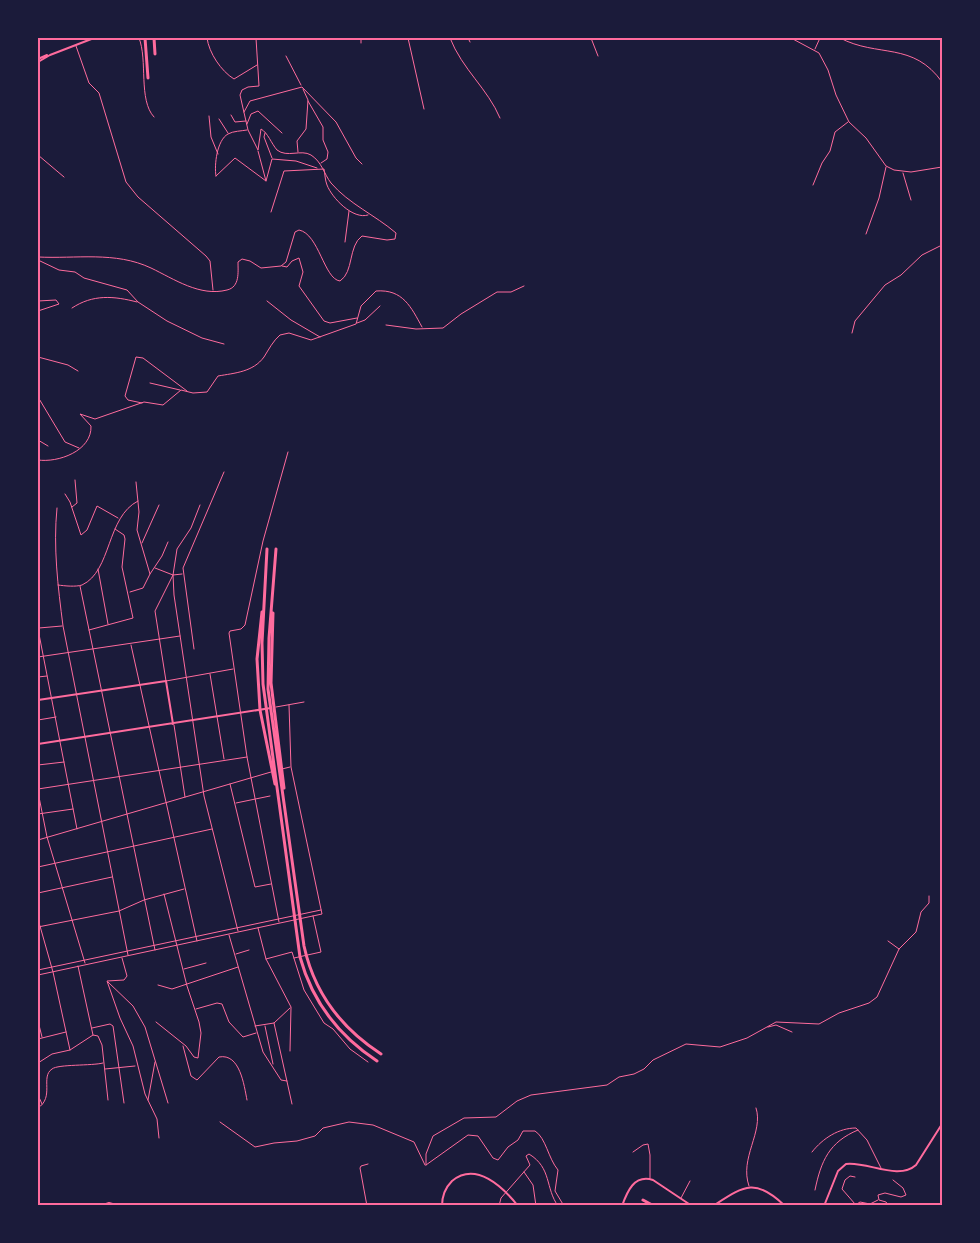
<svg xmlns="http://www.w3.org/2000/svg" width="980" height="1243" viewBox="0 0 980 1243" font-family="'Exo 2',sans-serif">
	<rect width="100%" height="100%" fill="#1b1b3a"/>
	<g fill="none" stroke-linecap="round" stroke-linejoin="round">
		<path stroke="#ff6b9d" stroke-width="1" d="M38,970L321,910"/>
		<path stroke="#ff6b9d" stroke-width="1" d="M139,38C148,60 138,100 154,117
			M207,38C209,53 221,71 234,79L257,65
			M408,38L424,109
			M450,38C462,69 488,89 500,118
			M468,38L470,42
			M591,38L598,56
			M791,38L819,53L828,70L836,95L849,122L866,138L886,166L894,170L911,172L942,167
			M840,38C878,58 913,41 942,82
			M361,43V38
			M76,46L89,83L99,93L126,182L138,197L206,256L210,261L213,290
			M815,49L820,38
			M286,56L301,85
			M308,101L323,127V140L328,152L327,159L321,163
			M244,112L250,101L302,87L336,122L356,158L362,164
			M231,115L235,122L246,121
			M209,116L211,137L218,154
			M219,119L228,133
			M247,124L251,114L258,111L282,133
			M265,133L264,137L272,158
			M258,151L266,181
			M298,152L297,141L306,129L308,100L303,89
			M38,155L64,177
			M903,173L911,200
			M216,176L235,158L266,181L272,159L296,161L317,168
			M216,176C214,165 217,140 228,134C233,131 242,131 247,130
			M813,185L822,163L830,151L835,132L848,122
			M271,212L284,171L324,169C325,174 325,180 327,185C332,198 353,220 368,215
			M866,234L879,198L886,167
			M345,242L349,211
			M38,257C76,259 115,251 151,268C174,279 200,297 227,290C240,287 238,272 238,262L242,259L250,261L261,268L281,266L286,262L295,232L299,230C319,234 324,279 340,281C354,272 348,246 362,236L387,240L395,239L396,233C375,215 349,204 331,183C324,174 322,162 311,155C301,149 287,158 277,150C271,143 268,133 261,129L258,150L248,130L240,95L242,90L248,87L259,86L256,38
			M38,260L59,270L75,272L84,278L127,290L138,302L167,321L202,338L224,344
			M282,266L287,267L292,261L299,258L303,272L299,286L324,321L330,323L357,318
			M38,301L56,300L59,304L38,311
			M267,301L291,320L320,337
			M72,308C93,294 114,296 137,302
			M357,323L365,320L380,306
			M386,325L416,329L443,328L461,314L497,292H511L524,286
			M852,333L855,321L885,285L901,275L922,255L942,245
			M38,357L68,365L78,371
			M150,383L180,390
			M38,397L65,442L79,448
			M142,403L128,400L125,396L136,357L143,358L187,391
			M38,440L48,446
			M38,460C58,463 92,451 91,426L80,414L95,419L144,402L163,405L181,390L193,393L207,392L218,376C235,373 253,372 264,357C269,349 273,341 280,335L289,333L311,340L356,324L361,306L376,291C403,289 411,307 422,327
			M65,494L70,502L81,535L87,530L97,506L118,518
			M200,505L191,528L177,549L173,575L174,595L204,796L238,931
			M72,507L77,503L75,480
			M57,508C53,547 58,587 63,626L128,955
			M142,543L159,505
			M155,568L173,575L182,574
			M98,569L108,624
			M150,574L162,556L168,542
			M173,575L155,611L166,681L233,669
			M58,585C65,586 76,587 82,585C112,571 106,517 138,501
			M80,586L155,950
			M130,592L143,588L150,574L137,530L139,512L136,482
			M39,628L62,626
			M38,629L77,829
			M89,630L133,618L122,567L125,539L124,535L115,529
			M131,645L197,941
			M194,649L183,568L224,472
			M38,657L180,636
			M210,674L224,759
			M38,677L47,676
			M276,707L304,702
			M38,720L56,717
			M174,725L185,797
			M38,765L64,762
			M282,769L290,767
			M230,784L255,887L271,884
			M38,789L247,757
			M38,792L47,837L85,963
			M236,803L270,796
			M38,814L73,809
			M38,840L271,772
			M38,867L212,829
			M38,893L112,877
			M38,919L53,972L70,1050
			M279,922L247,757L229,633L230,631L241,629L245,625L263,541L288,452
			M38,927L119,911L144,900L184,889
			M258,928L266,959L291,1007L290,1051
			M229,935L263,1052L281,1080L287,1081
			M888,941L899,949
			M236,954L249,950
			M122,958L127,976L124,980L107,981L120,1018L133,1046L145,1094L157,1119L159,1138
			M294,958L321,952L313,916
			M266,959L292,952L304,990L324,1023L333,1029L350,1049L368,1062
			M78,966L93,1035
			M184,969L206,963
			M38,975L322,914L291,767L289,705
			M108,982L133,1006L145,1027L168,1103
			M158,985L172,989L238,967
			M196,1009L217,1003L222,1004L229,1022L243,1037L256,1033
			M38,1021L42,1037
			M156,1022L186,1046L194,1057L198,1058L201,1033L199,1022L187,986L164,894
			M274,1023L292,1104
			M255,1026L274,1023L290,1008
			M265,1026L273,1064
			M768,1027L776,1025L792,1032
			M92,1028L110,1024L113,1026L124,1103
			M38,1039L66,1032
			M183,1046L191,1076L197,1080L219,1057C240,1053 244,1085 247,1100
			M38,1063L52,1054L70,1050L93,1035L98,1036L102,1045L108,1100
			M105,1069L135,1066
			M38,1095L42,1104
			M148,1100L155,1062
			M38,1108C55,1097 40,1077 52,1069C58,1064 92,1066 103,1063
			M220,1122L255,1147L274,1143L297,1141L315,1136L323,1128L349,1122L373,1125L414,1142L425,1165
			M633,1152L643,1145L648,1144L650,1155V1178
			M812,1152C823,1138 839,1128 856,1128L867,1140L881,1168
			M426,1165V1154L433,1136L464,1118L496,1117L517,1101L531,1095L607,1085L619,1077L634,1074L644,1069L653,1060L686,1044L720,1047L747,1038L776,1022L819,1024L839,1013L869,1003L877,997L899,949L916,932L921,912L929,903V896
			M426,1165L468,1135L478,1136L493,1158L498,1160L508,1147L518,1140L523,1131H535C546,1138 548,1158 558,1170L555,1191L564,1206
			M524,1172L533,1185L536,1206
			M855,1177L850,1176L845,1180L842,1189L855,1204
			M749,1186C739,1158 764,1132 756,1108
			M815,1190C821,1161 829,1142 858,1130
			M681,1198L690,1181
			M367,1206L360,1168L361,1166L368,1164
			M499,1206L501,1198L530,1165L526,1156L529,1154C552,1168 545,1188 558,1206
			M854,1206L860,1202L870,1204L878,1200
			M889,1206L886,1202L879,1200L878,1195L885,1193L901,1197L906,1195L903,1188L893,1180"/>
		<path stroke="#ff6b9d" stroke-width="2" d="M38,700L166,681L173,724
			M38,744L271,708
			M100,1206L109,1203L120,1206
			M442,1206C442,1195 445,1188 452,1181C476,1161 503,1187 518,1206
			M622,1206C627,1192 634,1174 653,1180L692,1206
			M713,1206C744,1186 755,1177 785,1206
			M824,1206L838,1171L846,1164C867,1161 898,1181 916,1165L942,1124"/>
		<path stroke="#ff6b9d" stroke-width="2" d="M38,59L47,55
			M38,62L50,55L94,38"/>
		<path stroke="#ff6b9d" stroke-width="3" d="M145,38L148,78
			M154,38L155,54
			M267,549L262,643L263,684L300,957C312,1001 339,1036 377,1061
			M276,549L269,638L268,689L304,946C314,992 341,1028 381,1054
			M262,612L257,659L260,710L275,784
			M273,613L271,683L284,788
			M643,1200L654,1206"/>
	</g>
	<rect width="980" height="1243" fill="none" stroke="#1b1b3a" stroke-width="78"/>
	<rect x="39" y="39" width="902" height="1165" fill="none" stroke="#ff6b9d" stroke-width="2"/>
</svg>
